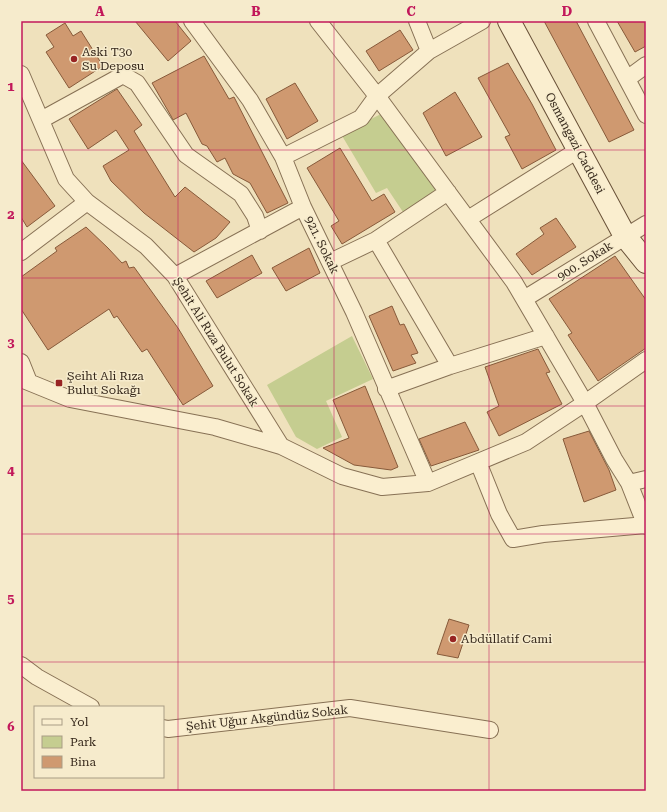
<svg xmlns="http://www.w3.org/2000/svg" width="667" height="812" viewBox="0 0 667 812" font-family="'Roboto Serif',serif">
	<rect width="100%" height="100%" fill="#efe1bc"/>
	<path fill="#c5cd90" d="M383,113L441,190L405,215L387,188L376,193L341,134Z
		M352,336L373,379L326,401L342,437L317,449L296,437L267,385Z"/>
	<path fill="#cf9970" stroke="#875a3a" d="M135,21H175L191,41L168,61Z
		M544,21H576L634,130L609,142Z
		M617,21H646V46L635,52Z
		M65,23L73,36L81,31L103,66L69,88L46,52L54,47L46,35Z
		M400,30L413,50L379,71L366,51Z
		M204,56L229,99L234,97L288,203L267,213L250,183L233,174L225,158L217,162L207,146L202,144L186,113L173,120L171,116L152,83Z
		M508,63L532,104L556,150L522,169L505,137L510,135L478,78Z
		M295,83L318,121L287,139L266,99Z
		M117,89L142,125L134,131L175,197L185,187L230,222L216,238L194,252L144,213L111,181L103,166L129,150L116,130L88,149L69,119Z
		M455,92L482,137L446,156L423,113Z
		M340,148L372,201L384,194L395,212L342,244L331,226L339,221L307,168Z
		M21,160L55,206L27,227L21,217Z
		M556,218L576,247L532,275L516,254L544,234L540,228Z
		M86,227L108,248L122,263L126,261L129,268L134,267L178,328L213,386L183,405L147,349L142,352L117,316L114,318L109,309L48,350L21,309V277L57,251L55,248Z
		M309,248L320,273L286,291L272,268Z
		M252,255L262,273L217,298L206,281Z
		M615,256L646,300V348L598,381L568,335L572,333L549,299Z
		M392,306L400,325L404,324L418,353L411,355L416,363L393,371L369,316Z
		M538,349L550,372L546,373L562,404L499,436L487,412L499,406L485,367Z
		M365,386L398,467L391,470L354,465L323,448L349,438L333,400Z
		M465,422L479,450L431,466L419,439Z
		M589,431L609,470L616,490L584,502L563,439Z
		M449,619L469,625L458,658L437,654Z"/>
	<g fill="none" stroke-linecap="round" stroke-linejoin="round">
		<defs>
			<path id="minor" d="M192,21L250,100L283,157L303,207L354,312L428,483
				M318,21L377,96L514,282L585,403L614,459L629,483L646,526
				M417,21L429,51
				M596,21L646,115
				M21,74L66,179L87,202L146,246L175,276L281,446
				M627,79L646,65
				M41,120L123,75L137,83L186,155L241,194L255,216L260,231
				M283,157L361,118L377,96L429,51L482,21
				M468,219L578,150
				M376,240L450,366
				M21,252L87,202
				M330,262L376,240L448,192
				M175,276L303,207
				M524,299L646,224
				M21,362L29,382
				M21,379L70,399L215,427L281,446L342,476L382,487L428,483L526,442L585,403L646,360
				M386,389L450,366L546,336
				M478,462L499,514L513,539L543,534L646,525
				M629,483L646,479
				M21,665L37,677L91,707
				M163,728L168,729L350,708L490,730"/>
			<path id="secondary" d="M509,21L625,236L646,262"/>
		</defs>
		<use href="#minor" stroke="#877155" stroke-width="18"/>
		<use href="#secondary" stroke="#695138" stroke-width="24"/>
		<use href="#minor" stroke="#faeecf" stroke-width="16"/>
		<use href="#secondary" stroke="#faeecf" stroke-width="22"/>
	</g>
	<path fill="none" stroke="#c2185b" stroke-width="1" stroke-opacity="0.55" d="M178,21V791M334,21V791M489,21V791M21,150H646M21,278H646M21,406H646M21,534H646M21,662H646"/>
	<g fill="#982423" stroke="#f6ebcc" stroke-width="1.5">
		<circle cx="74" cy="59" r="4"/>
		<rect x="55" y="379" width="8" height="8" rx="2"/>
		<circle cx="453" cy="639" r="4"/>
	</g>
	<g text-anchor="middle" stroke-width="3" stroke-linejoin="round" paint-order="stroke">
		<g font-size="12" fill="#36281b" stroke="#f6ebcc" text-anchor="start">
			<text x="82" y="56">Aski T30<tspan x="82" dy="14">Su Deposu</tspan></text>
			<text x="67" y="380">Şeiht Ali Rıza<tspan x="67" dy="14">Bulut Sokağı</tspan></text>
			<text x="461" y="643">Abdüllatif Cami</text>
		</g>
		<g font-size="12" fill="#36281b" stroke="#f6ebcc">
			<text transform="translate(575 143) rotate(62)" y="4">Osmangazi Caddesi</text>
			<text transform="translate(322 245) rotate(64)" y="4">921. Sokak</text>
			<text transform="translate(585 261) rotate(-32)" y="4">900. Sokak</text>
			<text transform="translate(216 342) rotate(58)" y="4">Şehit Ali Rıza Bulut Sokak</text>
			<text transform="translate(267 718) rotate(-6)" y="4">Şehit Uğur Akgündüz Sokak</text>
		</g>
	</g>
	<rect width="667" height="812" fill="none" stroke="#f6ebcc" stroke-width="44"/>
	<rect x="34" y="706" width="130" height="72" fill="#f6ebcc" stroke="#a99d85"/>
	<rect x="42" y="719" width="20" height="6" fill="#faeecf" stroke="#a99d85"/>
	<text x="70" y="726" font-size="12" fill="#36281b">Yol</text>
	<rect x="42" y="736" width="20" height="12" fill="#c5cd90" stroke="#a99d85"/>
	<text x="70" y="746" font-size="12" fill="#36281b">Park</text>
	<rect x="42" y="756" width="20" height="12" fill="#cf9970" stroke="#a99d85"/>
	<text x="70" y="766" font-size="12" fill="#36281b">Bina</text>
	<rect x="22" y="22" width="623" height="768" fill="none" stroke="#c2185b" stroke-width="1.5"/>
	<g font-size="13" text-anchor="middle" font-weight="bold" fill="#c2185b">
		<text x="100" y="16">A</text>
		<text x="256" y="16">B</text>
		<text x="411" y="16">C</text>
		<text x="567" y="16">D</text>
		<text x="11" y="91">1</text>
		<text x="11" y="219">2</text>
		<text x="11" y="347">3</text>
		<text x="11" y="475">4</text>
		<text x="11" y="603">5</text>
		<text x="11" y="731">6</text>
	</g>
</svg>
